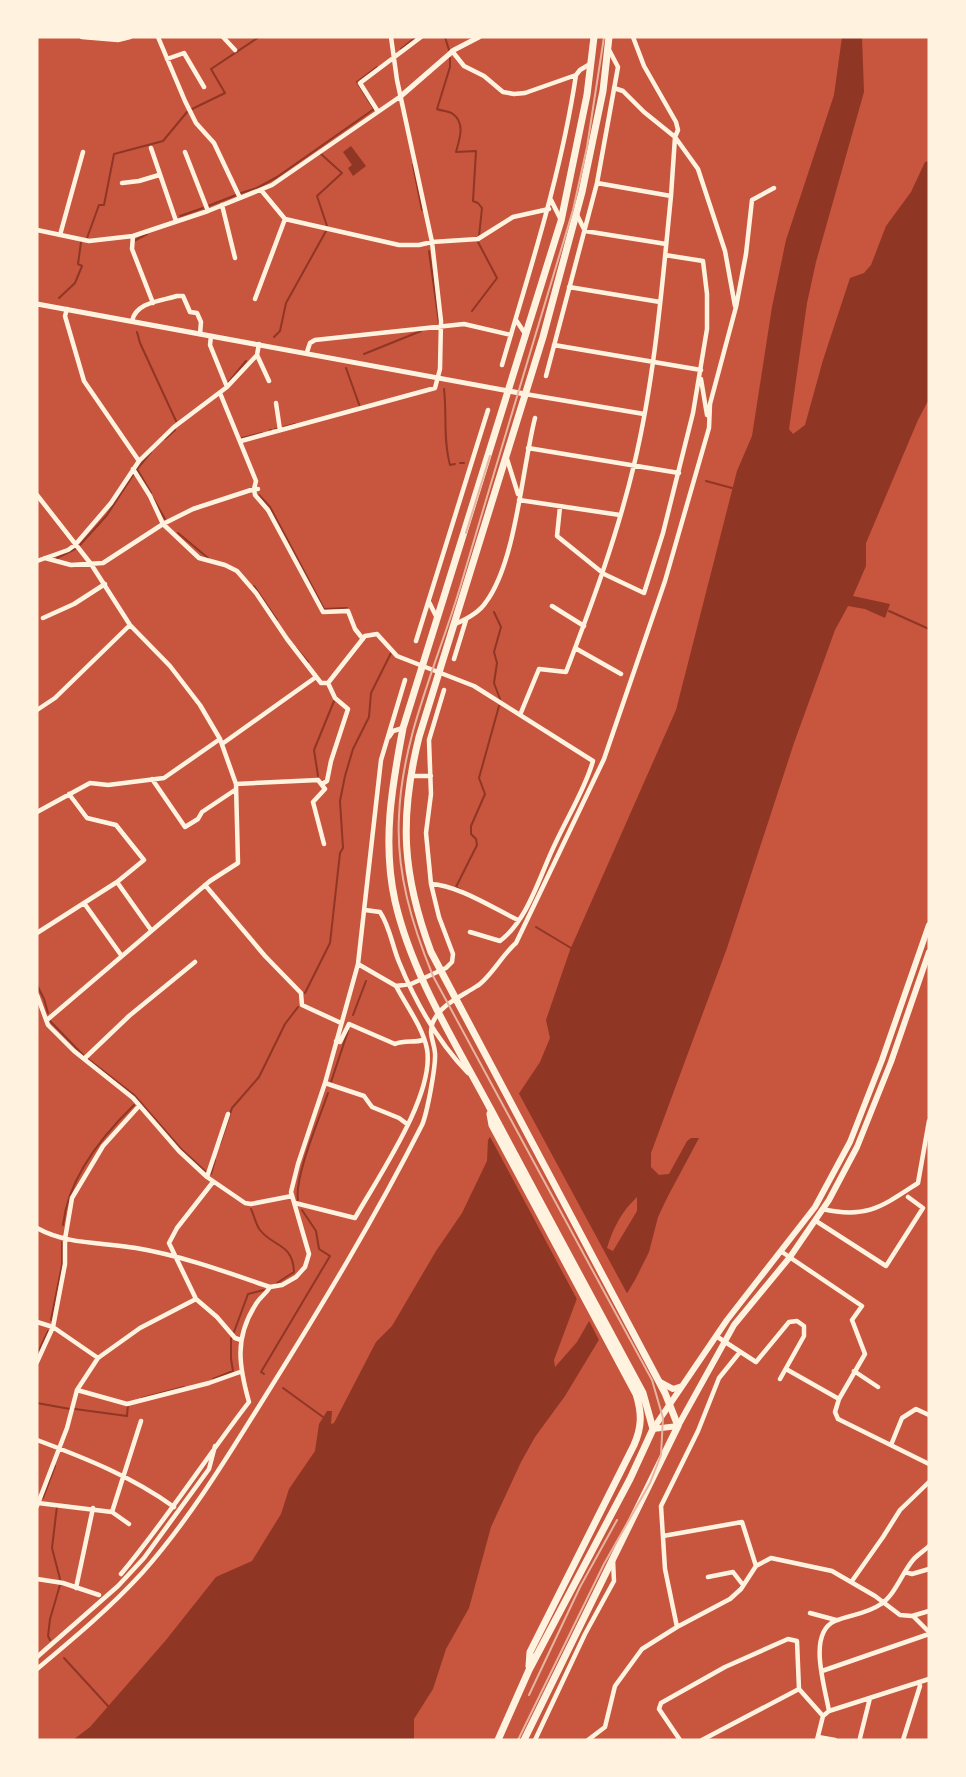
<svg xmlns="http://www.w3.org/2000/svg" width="966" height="1777" viewBox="0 0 966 1777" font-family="'Work Sans',sans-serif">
	<rect width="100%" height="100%" fill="#c8553d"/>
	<path fill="#8f3625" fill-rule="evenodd" d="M842,37H862L864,92L816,262L807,303L789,429L793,434L805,425L823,360L850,278L864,273L871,265L886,226L911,192L925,162L929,161V399L918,420L866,543V566L853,596L890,604L885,618L865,609L848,606L835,630L794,743L727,948L651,1153V1167L659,1175L669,1174L687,1141L691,1138H699L668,1196L658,1217L649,1252L635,1280L565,1396L535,1437L521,1462L491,1527L469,1608L446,1649L433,1689L414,1719V1740H73L90,1727L166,1640L216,1577L252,1561L281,1514L289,1489L315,1451L319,1424L327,1411H332L331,1424L334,1423L376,1342L392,1326L436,1251L462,1213L487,1161L488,1140L540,1062L550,1038L546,1020L570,950L676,710L737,471L752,436L772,307L786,240L834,95ZM637,1197V1211L613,1251L607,1248C613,1228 622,1211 637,1197ZM579,1293L592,1316L577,1342L555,1367L554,1360Z
		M351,146L366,166L353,176L348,168L352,165L343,152Z"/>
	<path fill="#c8553d" d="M517,1090L629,1297L601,1344L587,1317L593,1294L582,1296L579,1303L488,1133Z"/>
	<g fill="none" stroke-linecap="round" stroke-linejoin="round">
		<path stroke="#8f3625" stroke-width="2" d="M445,37L449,50
			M401,49L416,37
			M450,58V67L437,109C441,111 449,111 453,114C466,124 459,140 456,152L476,151L473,201L478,203L482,208L479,236
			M190,110L225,93L211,69L259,37
			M321,154L342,173L317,196L327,226
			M413,165L422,210
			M241,193L257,188L277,177L374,109L357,82L377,67
			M208,206L236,195
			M180,216L203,208
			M87,238L99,205H104L114,154L163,141L187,112
			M134,241L147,234
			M429,251L439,323
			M59,298L75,283L82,266L78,264L81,242
			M472,311L497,278L478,242
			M137,332L140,343L176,421
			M274,337L280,331L286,303L326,231
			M364,354L421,331
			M346,368L360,407
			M228,383L246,361
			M444,389C447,415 443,440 450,465L455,464
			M284,427L295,424
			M275,429H276
			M270,430H271
			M242,438L262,433
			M165,439L175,430
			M460,463H464
			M706,481L732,488
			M151,493L137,469L151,452
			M259,495L270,507L324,609L347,608
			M153,498L165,519
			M178,533L208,558
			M79,546L107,515L133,475
			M57,558L75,549
			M254,586L277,620
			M889,611L929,629
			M494,612L501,627L494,652L497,663L494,683L500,699
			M296,648L308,662
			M318,776L314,750L334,701
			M461,890L456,887L477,845L476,839L471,834V826L485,794L479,778L499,706
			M536,927L571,948
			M37,985L44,999L48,1013
			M305,993L330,943L340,853L343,848L340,801L345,776L353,749L369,717L371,693L391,653
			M353,1015L366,981
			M50,1021L83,1055
			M88,1059L134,1095L181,1149L206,1172
			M331,1082L348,1031
			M220,1144L232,1108L259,1077L285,1024L298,1007
			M211,1174L215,1160
			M298,1200C294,1177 320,1117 328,1093
			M251,1209C254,1215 256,1225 260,1230C273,1247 293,1243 294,1272L277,1283
			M63,1225C68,1178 101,1137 134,1105
			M51,1320L62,1265V1242
			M234,1332L248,1294L264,1290
			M37,1355L48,1331
			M264,1374L261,1372L330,1256L319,1249L316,1231L302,1210
			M213,1379L233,1371L231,1359V1338
			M283,1388L323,1417
			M142,1398L184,1387
			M37,1403L70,1409
			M75,1409L127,1416L128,1404
			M43,1498L55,1466
			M57,1506L52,1548L60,1579
			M50,1640L48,1636L50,1619L60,1585
			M64,1658L108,1706"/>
		<path stroke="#fff3e0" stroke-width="4.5" d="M82,37L118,40L130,37
			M158,37L185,101L196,123L214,143L240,198
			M223,37L235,50
			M633,37L644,66L676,122L678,130L675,137L698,169L725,251L735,306
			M452,51L464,66L484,76L503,92L514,94L525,93L576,75
			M167,59L184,53L204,87
			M614,88L623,91L644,112L675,137L671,196
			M377,110L360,83L421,37
			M151,148L176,221
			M185,152L208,211
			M122,183L139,181L159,175
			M261,190L285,219L399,245H419L432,242L478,239L513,217L549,209
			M551,200L561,220
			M222,205L235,258
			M576,213L585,231L666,244
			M37,230L89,241L133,236L208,211L272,185L401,96
			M60,235L83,152
			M133,236L132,249L153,303
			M569,287L660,302
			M255,299L285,219
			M67,309L65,316L84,381L139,461
			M516,320L526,335
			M132,321C136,302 161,301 177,296H183L190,312L197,313L201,322L200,334
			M211,336L210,345L227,387
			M554,345L701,370
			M307,352L310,343L315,340L464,324L511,335
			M257,355L269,381
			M502,365C530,269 561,175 576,75L580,70L590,64
			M546,376L597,183L618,67L608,48
			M701,379L707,415
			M220,393L256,481L254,489H258
			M525,394L644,414
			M276,403L280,430
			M241,441L435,388L440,369L441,321L432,242L397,80L391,37
			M528,448L679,473
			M507,459L518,494
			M133,469L150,496L163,524L199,558L225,565L237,571L256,593L287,639L321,683H328L335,698L348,709L331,761L327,781L322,784
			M37,495L91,564L130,625L170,666L200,705L220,739L236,784L238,863L210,881L47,1020
			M519,500L620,515
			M560,507L557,536L604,574L644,593L663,533L693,413L707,329V294L703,261L665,255
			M45,558L71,565L103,563L163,524L193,509L254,489L255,495L268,510L323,612L348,611L355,629L363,639
			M37,561L68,550L75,545L111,503L139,461L174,427L227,387L257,355L259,344
			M429,602L437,618
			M552,606L584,626
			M43,618L74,604L105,584
			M455,624C467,619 479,613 486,602C516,562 522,469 535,418
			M416,641L488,410
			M575,648L621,674
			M454,659L466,620
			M328,683L365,636L377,634L397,656L474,686L593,761C585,789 568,816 556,842C540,874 529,919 500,941L470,932
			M37,710L55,698L130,625
			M520,715L539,669L566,672C592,604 617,536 634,465C655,377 662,286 671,196L597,183
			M389,737L393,731L403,728
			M222,744L316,677
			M411,776H431
			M152,779L185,827L198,819L202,812L235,790
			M236,784L318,780L325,789L313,802L324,844
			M69,794L87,818L116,825L144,860L117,882
			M37,812L90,783L108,785L164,778L220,739
			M431,884C457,885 493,908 518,920
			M205,885L265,956L301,993L302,1005L341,1023
			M84,903L117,882L151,930
			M365,910L380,912C390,927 392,945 399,962C415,1001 438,1042 468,1073
			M37,933L84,903L121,955
			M358,964L396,986L411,984L446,968L452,962L453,954L439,917L431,884L426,833L431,794L429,740L444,690
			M37,995L48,1025L74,1051L133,1098L179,1151L207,1177L245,1203L251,1204L292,1196
			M336,1041L340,1042L349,1024L395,1044C405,1040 414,1043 423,1040
			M84,1059L129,1016L195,962
			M325,1083L364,1096L372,1107L399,1118L407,1124
			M207,1177L228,1114
			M213,1182L177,1228L169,1243L196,1299L217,1317L235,1338L241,1340
			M295,1203L355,1218C378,1177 435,1095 427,1049C423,1028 406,1005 396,986
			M822,1209C867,1219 881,1207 918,1183L929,1121
			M816,1221L886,1266L923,1208L908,1197
			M37,1228C67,1245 103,1242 136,1248C183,1256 226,1272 270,1287L282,1285L296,1277L305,1267L309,1254L291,1192L298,1164L325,1083L358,964L381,760L405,680
			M782,1252L862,1306L852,1320L865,1354L839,1399L835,1412L838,1419L929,1464
			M37,1322L53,1327L98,1358
			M716,1336L756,1362L789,1322L797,1321L804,1326V1336L780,1379
			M37,1362L53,1327L65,1264V1239L72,1198L103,1146L139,1106
			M786,1369L839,1399
			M854,1371L878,1387
			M77,1390L127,1404L209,1383L240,1372
			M37,1440C85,1458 133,1477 174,1507
			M891,1445L902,1418L916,1409L929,1415
			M38,1503L112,1512L129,1524
			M37,1506L67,1428L77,1390L98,1358L140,1328L196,1299
			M112,1512L141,1421
			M663,1536L742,1522L756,1566
			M905,1572L912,1574L929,1569
			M121,1574C167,1519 205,1459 249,1402C239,1366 234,1338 256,1304C260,1297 266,1294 270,1287
			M708,1577L733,1572L743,1585
			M37,1579L63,1583L99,1595
			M852,1581L883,1537L900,1510L929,1482
			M76,1588L93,1508
			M810,1613L836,1620
			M913,1616L929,1632
			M677,1627L665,1569L661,1506L698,1431L719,1378L740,1352
			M37,1657L118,1586L144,1558L209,1469L215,1446
			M37,1669C73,1639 110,1608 142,1573C190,1519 228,1456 266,1395C321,1307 375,1218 422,1125C427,1114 436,1066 435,1053C434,1041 428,1034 433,1022C441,1004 462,996 477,986C490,978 502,955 516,943L604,759L665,581L709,428L710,404L736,307L746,254L752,200L774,188
			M822,1671L929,1634
			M829,1711C825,1687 807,1633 835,1621C849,1615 867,1614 881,1604C895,1595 902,1573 913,1560C917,1555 924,1551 929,1546
			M818,1737L835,1740
			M860,1738L870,1698
			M535,1740L585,1634L614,1581L613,1560
			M588,1740L605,1727L615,1686L642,1649L677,1627L730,1599L741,1589L756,1566L771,1558L832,1571L875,1596L900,1615L912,1616L929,1611
			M680,1740L659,1709L661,1703L725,1667L788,1639L797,1641L799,1689L823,1716
			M702,1740L799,1689
			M817,1740L823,1716L829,1711L929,1679
			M903,1740L920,1686L919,1682"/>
		<path stroke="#fff3e0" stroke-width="5" d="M401,96L454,50L479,37
			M37,304L525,394"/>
		<path stroke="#fff3e0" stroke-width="6" d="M660,1382L673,1389L682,1386
			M653,1429L727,1320L815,1207L850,1142L882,1060L929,925
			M653,1429L678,1426L734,1325L790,1257L829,1200L857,1147L891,1062L929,952"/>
		<path stroke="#fff3e0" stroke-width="7" d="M490,1114L492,1125L636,1394C642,1413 642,1427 634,1445L530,1652L529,1666
			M498,1740L529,1670L630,1479L653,1429L643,1393C591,1298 541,1203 490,1108C455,1042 412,975 395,901C382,842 392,786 403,728L561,221L587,95L594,37
			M524,1740L678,1426L665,1393L431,952C402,874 399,818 419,737L543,337L582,192L603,91L609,37"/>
		<path stroke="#e9b49f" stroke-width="2" d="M466,533L490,456
			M529,1695L580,1587L617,1520
			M518,1740L604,1564L650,1483L661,1455L663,1418L652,1380L433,976C412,925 396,872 399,816C402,738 436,666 459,591C497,464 534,337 573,210L587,147L604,37"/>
	</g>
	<rect width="966" height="1777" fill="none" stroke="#fff3e0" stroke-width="77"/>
</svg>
